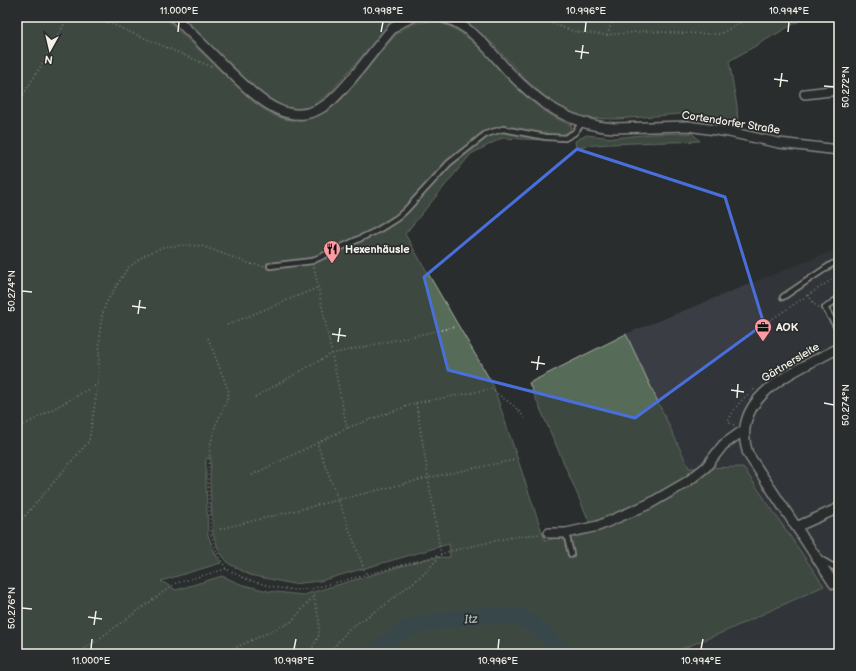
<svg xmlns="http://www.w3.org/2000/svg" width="856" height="671" viewBox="0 0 856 671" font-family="'Balsamiq Sans',sans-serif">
	<rect width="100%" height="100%" fill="#2a2d2e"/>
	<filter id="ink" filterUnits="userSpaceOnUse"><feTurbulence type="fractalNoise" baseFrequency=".025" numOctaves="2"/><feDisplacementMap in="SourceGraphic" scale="8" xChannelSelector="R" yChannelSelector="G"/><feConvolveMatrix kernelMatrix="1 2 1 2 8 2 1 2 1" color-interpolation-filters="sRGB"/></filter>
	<g filter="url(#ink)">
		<path fill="#3b3e44" d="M839,248V654H669L726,631L824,586L743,467L689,469L626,334Z"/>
		<path fill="#576c58" stroke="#a6aea0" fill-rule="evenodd" d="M17,17H164L256,104L273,115L285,119L299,121L315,117L329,110L341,100L397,33C405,28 413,23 422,22C461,16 493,65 517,88C533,104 551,117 572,126L564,141L502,138L471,154L405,234L493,385L545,541L592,528L529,383L626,334L689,468L743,467L824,586L726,631L669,654H17ZM211,457L210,483L213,534L219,551L229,564L250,575L293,584L320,581L449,544L450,557L429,558L303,595L268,591L243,585L222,576L176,590L161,581L221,563L215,553L208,535L206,483V459Z
			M180,17H401L390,24L330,93L311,107L299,110L288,108L278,105L263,95Z
			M458,17H806L729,61L737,106L738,123L680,114L617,119L584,118L567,111L550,101L527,81L494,45L475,29Z
			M692,133L700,141C659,143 617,142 576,147L575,141L586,135L614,138L651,134Z"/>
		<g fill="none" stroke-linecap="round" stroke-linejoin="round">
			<path stroke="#48666b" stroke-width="17" d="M373,654C383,646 393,635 405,630C427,620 500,610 523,619C541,626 550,644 565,654"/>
			<defs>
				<path id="service" d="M270,266L312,261L378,230L397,218L405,211L449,163L486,134L503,129L546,137L565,138L574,133L582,123
					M783,297L832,264L839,262
					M839,298L825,308L839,331
					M566,533L571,554
					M820,559L839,570"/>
				<path id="minor" d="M174,17C191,33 208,49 224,66C254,94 290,137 332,100C355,79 372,51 393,28L399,23L413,17
					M442,17C470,24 489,50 507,70C537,102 569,125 614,128L688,126L729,132L779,143L839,150
					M805,94L839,90
					M796,527L839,508
					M549,533H566L598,526L649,504L687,482L706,467L723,445L744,430
					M834,584L748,454C728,395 798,370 839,348"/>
			</defs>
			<use href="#service" stroke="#f4f1e8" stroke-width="8"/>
			<use href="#minor" stroke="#f4f1e8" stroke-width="12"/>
			<path stroke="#f4f1e8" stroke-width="1.5" stroke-dasharray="1 3" stroke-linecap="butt" d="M533,17L576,32L607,35L648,31L675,33L720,34L750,17
				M607,35L614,17
				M17,105L42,64L66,21L95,17L212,67
				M314,267L347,428L317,443L366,574
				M819,307L816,306L808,295L839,275
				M227,325L317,288
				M763,325L808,295
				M208,338L229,392L226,402L215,427L210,446L208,483L211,534L217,552L226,569L248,580L279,588L294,590L311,589L441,555L446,552L513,537L540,534
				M255,397L331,354L455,327
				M416,403L491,389L514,406L525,418
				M734,425L728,422C734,408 742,398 755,389
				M17,429L98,384
				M252,475L317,443
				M17,525L89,441L98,384L100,330L102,316L106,303L127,269L143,256L163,247L184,245L202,246L251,264L264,266
				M220,529L427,478L514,460
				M78,654L176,583L226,569
				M222,654L291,622L314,596
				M309,654L319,635V620L312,589
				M328,654L349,629L385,605L424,574L441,555L416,403L347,428"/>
			<use href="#service" stroke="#2a2d2e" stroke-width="4.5"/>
			<use href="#minor" stroke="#2a2d2e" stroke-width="9"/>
		</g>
	</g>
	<path d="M0 0H856V671H0ZM577,149L725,197L764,324L635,418L448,370L424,277Z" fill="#2a2d2e" fill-opacity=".55" fill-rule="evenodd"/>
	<path fill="none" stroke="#486fdb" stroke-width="3" stroke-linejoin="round" d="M577,149L725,197L764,324L635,418L448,370L424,277Z"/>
	<path fill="none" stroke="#f4f1e8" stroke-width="1.5" d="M178,32L179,22M381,32L383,22M585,32L586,22M788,32L789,22M575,51L589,53M581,59L583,45M774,79L788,81M824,86L834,87M780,87L782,73M22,291L32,292M132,306L146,308M138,314L140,300M332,334L346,336M338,342L340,328M531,362L545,364M537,370L539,356M731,390L744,392M737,398L738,384M824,403L834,405M22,608L32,609M88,617L102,619M94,625L96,611M91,649L92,639M294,649L296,639M498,649L499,639M701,649L703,639"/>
	<defs>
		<symbol id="restaurant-pin" viewBox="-11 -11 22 30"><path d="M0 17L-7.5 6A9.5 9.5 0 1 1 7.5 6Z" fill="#ff9aa2" stroke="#2a2d2e"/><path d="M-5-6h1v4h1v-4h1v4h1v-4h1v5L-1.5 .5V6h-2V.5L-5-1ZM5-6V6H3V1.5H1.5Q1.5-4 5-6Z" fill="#111"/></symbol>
		<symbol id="office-pin" viewBox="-11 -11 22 30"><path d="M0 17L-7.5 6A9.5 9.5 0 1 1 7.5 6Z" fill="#ff9aa2" stroke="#2a2d2e"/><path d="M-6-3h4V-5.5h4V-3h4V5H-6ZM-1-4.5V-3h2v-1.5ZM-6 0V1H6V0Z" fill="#111"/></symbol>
	</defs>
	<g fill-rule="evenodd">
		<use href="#restaurant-pin" x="322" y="239" width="20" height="27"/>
		<use href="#office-pin" x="753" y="317" width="20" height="27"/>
	</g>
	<g text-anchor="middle" stroke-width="3.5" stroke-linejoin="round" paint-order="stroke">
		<g font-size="11" fill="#f4f1e8" stroke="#2a2d2e">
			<text transform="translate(731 122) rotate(9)" y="4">Cortendorfer Straße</text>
			<text transform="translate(790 362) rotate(-31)" y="4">Gärtnersleite</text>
		</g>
		<g font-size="11" font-weight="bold" fill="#f4f1e8" stroke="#2a2d2e" text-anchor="start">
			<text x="345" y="253">Hexenhäusle</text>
			<text x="776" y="331">AOK</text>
		</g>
		<g font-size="12" font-style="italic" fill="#afb9b6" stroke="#2a2d2e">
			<text transform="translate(471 619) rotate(-5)" y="4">Itz</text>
		</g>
	</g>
	<rect width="856" height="671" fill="none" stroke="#2a2d2e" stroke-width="44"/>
	<g transform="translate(50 50) rotate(188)" stroke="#2a2d2e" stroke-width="3" paint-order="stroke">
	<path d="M0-3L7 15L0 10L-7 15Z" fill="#f4f1e8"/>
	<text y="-6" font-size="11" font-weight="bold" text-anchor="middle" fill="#f4f1e8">N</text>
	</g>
	<rect x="22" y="22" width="812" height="627" fill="none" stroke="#f4f1e8" stroke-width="1.5"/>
	<g font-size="10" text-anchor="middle" fill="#f4f1e8">
		<text x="179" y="14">11.000°E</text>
		<text x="383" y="14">10.998°E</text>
		<text x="586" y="14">10.996°E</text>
		<text x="789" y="14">10.994°E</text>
		<text transform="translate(845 87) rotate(-90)" y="4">50.272°N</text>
		<text transform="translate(11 291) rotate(-90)" y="4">50.274°N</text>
		<text transform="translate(845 405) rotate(-90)" y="4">50.274°N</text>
		<text transform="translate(11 608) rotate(-90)" y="4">50.276°N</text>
		<text x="91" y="664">11.000°E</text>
		<text x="294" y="664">10.998°E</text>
		<text x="498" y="664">10.996°E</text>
		<text x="701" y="664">10.994°E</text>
	</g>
</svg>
